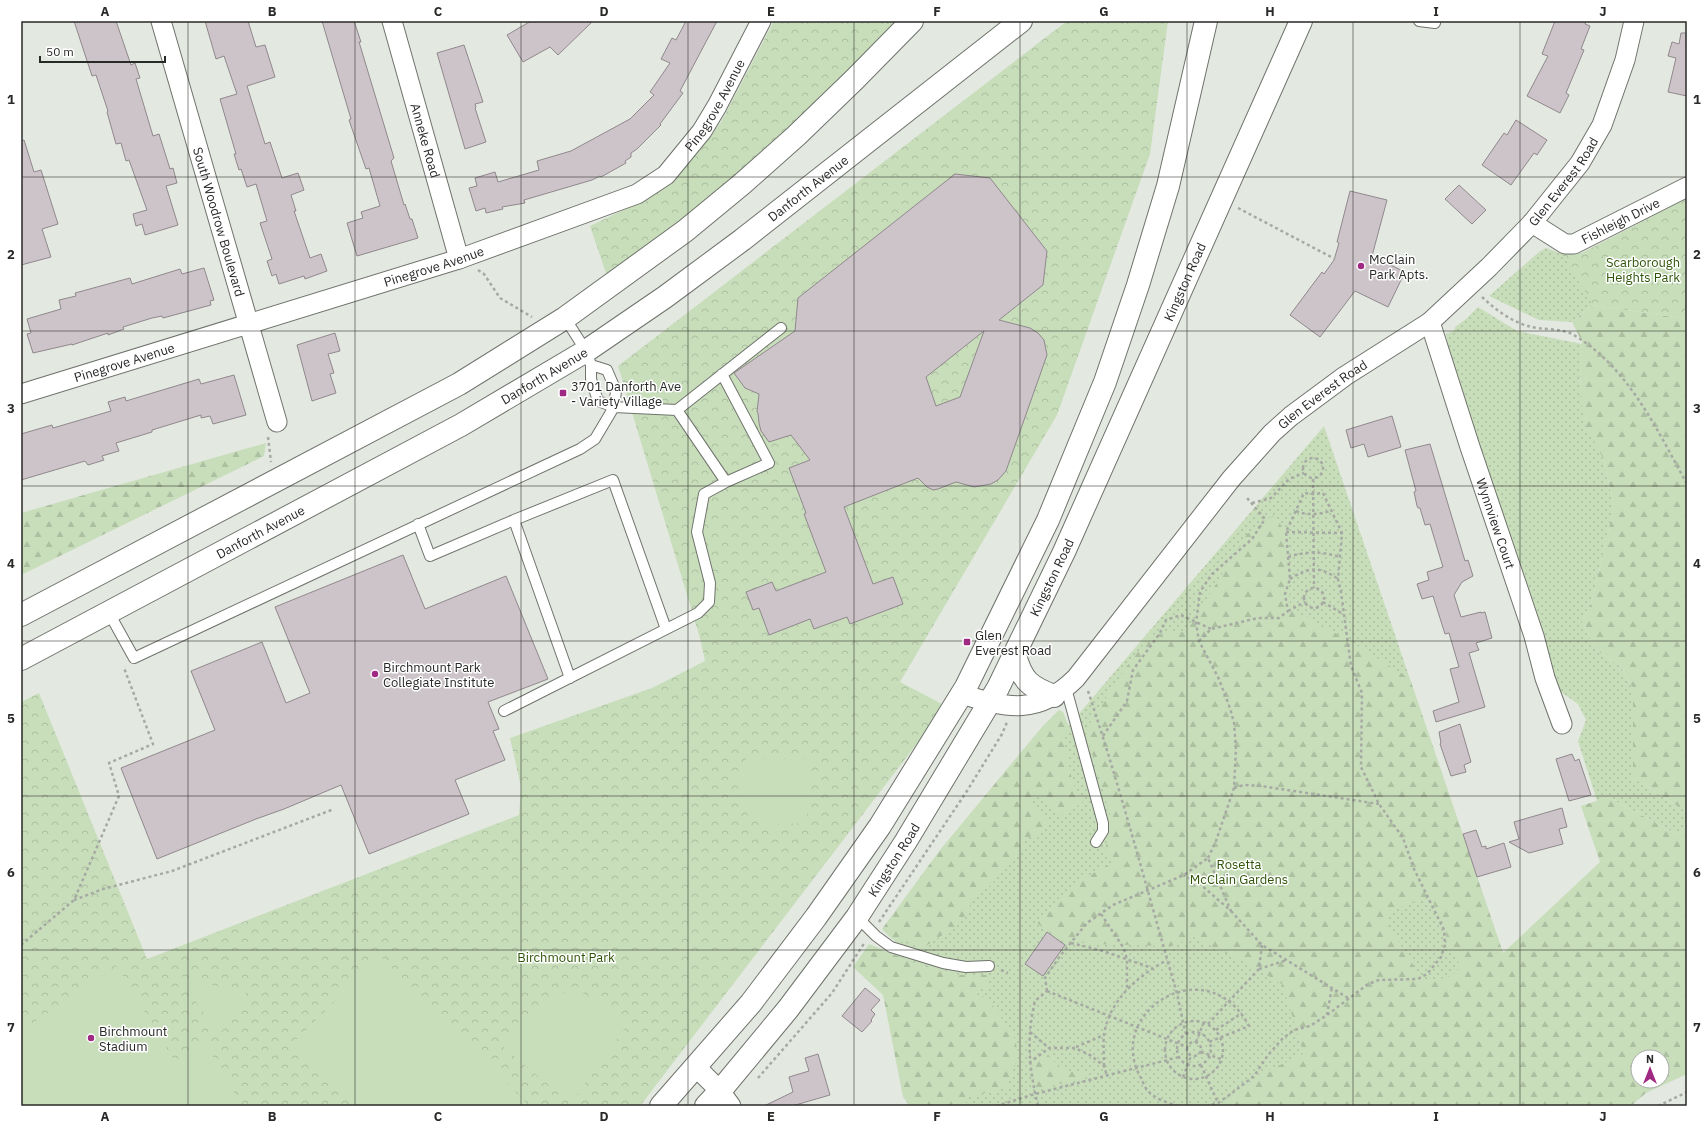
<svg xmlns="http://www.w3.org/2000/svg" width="1708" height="1127" viewBox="0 0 1708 1127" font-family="'IBM Plex Sans',sans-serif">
	<defs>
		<pattern id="grass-dots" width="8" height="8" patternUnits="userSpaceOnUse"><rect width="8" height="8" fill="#c8debb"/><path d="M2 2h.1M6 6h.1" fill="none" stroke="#acbfa1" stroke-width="1.8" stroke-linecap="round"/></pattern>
		<pattern id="forest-firs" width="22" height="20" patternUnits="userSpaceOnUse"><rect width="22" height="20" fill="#c8debb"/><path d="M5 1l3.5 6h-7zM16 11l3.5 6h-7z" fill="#acbfa1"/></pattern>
		<pattern id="park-crowns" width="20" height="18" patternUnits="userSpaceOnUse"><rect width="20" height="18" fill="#c8debb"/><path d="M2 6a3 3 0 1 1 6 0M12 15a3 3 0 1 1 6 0" fill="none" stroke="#acbfa1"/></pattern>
	</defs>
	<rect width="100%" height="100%" fill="#e3e8e0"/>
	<path fill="url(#grass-dots)" d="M1639,224L1593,305L1572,322L1539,320L1489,296L1539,252L1546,248L1562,254L1582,253Z
		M1478,307L1517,331L1582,344L1580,389L1603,458L1614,506L1592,601L1582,622L1596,650L1620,666L1633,688V778L1687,812V824L1678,835L1608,797L1597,801L1578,741L1586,720L1578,704L1554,687L1451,359L1446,334L1454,331L1455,327L1466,319Z
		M1324,426L1503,953L1471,983L1292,1106H928L893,932Z"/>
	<path fill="url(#forest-firs)" fill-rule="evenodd" d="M1593,305L1687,319V812L1633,778V688L1620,666L1596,650L1582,622L1592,601L1614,506L1603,458L1586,426L1582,410L1580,389L1582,342L1572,322Z
		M266,443L264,456L21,575V513Z
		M1274,515L1287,534L1290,604L1302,615L1348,640L1410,679L1503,953L1600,862L1581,806L1608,797L1678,835L1687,824V1074L1646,1093L1631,1106H1218L1262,1073L1298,1057L1304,1053L1282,984L1238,959L1193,937L1172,946L1090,944L1058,939L1037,923L1057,900L1081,880L1112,863L1105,854L1110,814L1085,730L1127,666L1151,635L1187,631L1247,534ZM1430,896L1446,928L1447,945L1461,966C1453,979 1438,980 1423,980L1387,924L1390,911ZM1638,1057H1662V1081H1638Z
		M1059,710L1063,712L1069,727L1064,742L1073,784L1084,801L1065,816C1057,813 1040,796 1035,796L1030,804L1042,813L1049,824L1037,838L1031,836L1021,842L1024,848L1001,869L992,885L981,890L968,909L965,916L956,926L923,948L892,939L882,929L940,850L1041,728Z
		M869,944L915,963L960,975H987V987L980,989L976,997L979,999L983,996L993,1006L1003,1020L1001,1022L1013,1034L1019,1055L1006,1088L969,1097L964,1106H910L903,1097L883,995L853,967Z
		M1046,1052C1058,1068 1064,1073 1086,1073L1088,1077L1035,1090C1032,1071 1028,1065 1046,1052Z"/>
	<path fill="url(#park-crowns)" d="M774,21H897C858,62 819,102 777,140C722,188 665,233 607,276L590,226L638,203L679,175L721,122Z
		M1067,21H1168L1150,154L1057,415L900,682L942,704L928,729L640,1106H21V702L39,693L147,959L519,815L521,787L510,738L652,688L705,661L700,638L618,366Z
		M1687,198V319L1593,305L1562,254L1582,253Z"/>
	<path fill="#c8debb" d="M746,759H809L807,823L767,825L748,816L737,785Z
		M380,956L529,1106H358L294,1042Z
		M117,966L175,1062L206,1045L242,1106H21V1031Z
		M183,976L191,981L246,992L239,1012L219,1034L186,988L179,984Z
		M581,992L603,1006L625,1028L571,1103L502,1046L555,994Z"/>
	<path fill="#ccc4c9" stroke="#90888d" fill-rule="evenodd" d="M74,21H116L131,65L135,63L140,78L136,79L153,136L159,134L170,169L173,168L177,183L166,186L178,225L145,235L142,224L136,226L133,214L147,210L129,160L126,161L121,143L116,144L107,112L108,111L96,75L92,76Z
		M205,21H248L256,47L265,45L275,77L247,86L265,144L270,142L282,178L298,173L304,190L291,195L296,211H294L310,258L321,254L327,271L305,279L304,276L279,284L276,274L272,276L267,261L272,259L260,223L267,221L256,184L247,187L241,169L239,170L234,154H236L220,99L237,94L224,56L216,59Z
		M322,21H354L361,42H359L394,158L391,161L404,205L405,204L410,219H412L418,238L357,256L347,223L363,218L361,212L380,206L369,168L366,169L349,120L351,119Z
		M531,21H593L558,55L550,47L523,62L507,35Z
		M686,21H717L680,91L683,93L660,124L661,125L637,149L631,153V157L625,161L626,163L601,177L600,176L592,180L524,200L525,203L502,207L503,209L486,213L485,208L476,211L469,188L477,186L475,178L495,172L498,182L539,170L537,161L571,151L630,119L654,95L650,92L670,63L661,59L672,38L676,40Z
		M1555,21H1586L1585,24L1590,26L1581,49L1584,50L1566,93L1569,95L1560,113L1527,96L1548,56L1542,54Z
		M1681,33H1687V96L1668,92L1676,58L1668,56L1672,42L1679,44Z
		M464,45L483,102L475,104L476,107L475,108L486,142L465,149L437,53Z
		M1516,120L1547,140L1537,155L1534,153L1511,185L1482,165L1504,133L1507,135Z
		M24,140L34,172L41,170L58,224L42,229L51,257L21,265V141Z
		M955,174L990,178L1047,251L1043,285L999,320L1030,328L1038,333L1044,340L1047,355L1006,471L998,480L991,484L974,487L956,482L938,489L933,490L927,487L918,478L844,507L873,584L893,577L903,604L850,624L847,617L814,629L810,619L769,635L759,608L753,610L746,592L772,582L776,591L826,572L804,514L806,513L789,468L810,460L791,435L769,442L761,431L759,423L758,413L757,412L759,394L745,388L734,373L795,331L798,298ZM984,331L960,397L936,406L926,377Z
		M1459,185L1486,210L1472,224L1445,199Z
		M1350,191L1387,200L1372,256L1405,272L1388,307L1355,291L1320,337L1290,315L1322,272L1324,274L1334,260L1339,243L1337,242Z
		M204,268L214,300L210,301L211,305L163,318L162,316L152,318L123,327L124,329L108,335V333L72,345V344L33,353L27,334L31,333L27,319L61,309L59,300L76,296L75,293L130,278L132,284L180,269L182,274Z
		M335,333L340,351L328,354L334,373L330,374L336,393L312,401L297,345Z
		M234,375L246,415L213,424L210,416L201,418V415L152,430V432L116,443L119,451L102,456L104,460L88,465L85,461L21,480V434L52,425L53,428L111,411L108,402L125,397L126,401L199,379L201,384Z
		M1392,416L1401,447L1368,457L1364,444L1351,448L1346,430Z
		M1430,444L1465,561L1468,560L1473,576L1462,582L1454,595L1461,617L1481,612V613L1485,612L1492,638L1476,643L1479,650L1469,653L1485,707L1436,722L1433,711L1459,702L1450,669L1459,667L1449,633L1445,634L1433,596L1422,599L1417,584L1429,580L1427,572L1443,567L1430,524L1425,525L1420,508H1418L1417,506L1414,492L1416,491L1405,450Z
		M403,555L425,609L506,576L548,679L488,702L499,729L493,731L505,760L455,780L469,814L369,854L341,785L284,809L256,819L157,859L121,768L215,730L191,671L262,642L286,703L310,693L275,607Z
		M1460,724L1471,762L1464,765L1466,772L1451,776L1440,744L1441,743L1439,732Z
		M1572,754L1575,761L1579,759L1591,795L1569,801L1556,759Z
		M1562,808L1567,827L1559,829L1563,844L1529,853L1509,842L1519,839L1514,822Z
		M1476,830L1482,847L1486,846V849L1504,843L1511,867L1477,877L1463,834Z
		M1047,932L1065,945L1043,976L1025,964Z
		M865,988L880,1000L871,1010L875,1014L871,1020L872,1021L862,1032L842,1016Z
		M818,1054L830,1095L792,1106H764L793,1092L789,1077L809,1071L805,1058Z"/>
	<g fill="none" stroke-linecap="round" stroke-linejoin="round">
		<defs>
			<path id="lane" d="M1419,21L1435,23
				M565,318L586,351L591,365V379L598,401L614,407L677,410L781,328
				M677,410L726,482
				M514,520L613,480L666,629
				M418,524L430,556L514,520L570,678
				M109,613L134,658L580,449L595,439L614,407L616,391L607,370L591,365
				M1066,688L1103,823V831L1096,842
				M504,711L698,613L709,602L710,583L697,532L704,494L726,482L769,463L722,374
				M857,917L876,936L891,947L943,963L966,967L989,966"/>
			<g id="street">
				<path id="s1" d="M161,21L277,422"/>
				<path id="s2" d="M392,21L459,259"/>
				<path id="s3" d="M1532,223L1565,244H1574L1687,187"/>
				<path id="s4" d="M1430,322L1470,447L1534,636L1545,678L1562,724"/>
				<path id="s5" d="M21,394L459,259L637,194L666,175L702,131L717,106L761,21"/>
				<path id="s6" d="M962,694C1007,709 1039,715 1076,678L1231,479L1272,433L1291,416L1345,376L1430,322L1489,267L1532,223L1580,163L1602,125L1625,60L1634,21"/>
				<path d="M696,1067L720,1091L731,1106"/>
			</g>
			<g id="primary">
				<path d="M21,615L459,384L565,318L685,231L742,184L796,136L855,79L912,21"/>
				<path d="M1015,655C1022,681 1030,687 1054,696"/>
				<path id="s7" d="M21,659L461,425L586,351L665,297L742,240L1021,21"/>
				<path d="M661,1106L751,1003L816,917L880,826L966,687L1048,520L1105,382L1138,285L1168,186L1206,21"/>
				<path id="s8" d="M706,1106L720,1091L788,1009L857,917L906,841L998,688L1064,552L1301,21"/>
			</g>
		</defs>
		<use href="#lane" stroke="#6f736c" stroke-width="12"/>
		<use href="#street" stroke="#6f736c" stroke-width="21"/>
		<use href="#primary" stroke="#6f736c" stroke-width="24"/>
		<path stroke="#a6aaa3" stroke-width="2.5" stroke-dasharray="3 3" stroke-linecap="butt" d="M1238,208L1335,259
			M478,270L484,274L500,298L532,317
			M1482,297C1495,309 1510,321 1528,326C1540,330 1561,328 1572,334C1628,366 1657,430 1687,484
			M268,437L271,462
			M1303 468a10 10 0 1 1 20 0a10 10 0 1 1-20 0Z
			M1313,479L1314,588
			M1252,503L1271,498L1289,479L1304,473
			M1296,511C1308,516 1319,514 1331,511
			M1286,532L1342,533
			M1288,557C1307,551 1321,551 1340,557
			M1290,579C1309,567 1320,566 1338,579
			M1304 598a10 10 0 1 1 20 0a10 10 0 1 1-20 0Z
			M1323,602L1343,614
			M1288,611L1305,602
			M1199,641L1211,629L1258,618H1279L1288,611L1285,594L1290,579L1286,532L1304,493L1314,494L1323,493L1342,533L1338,579L1341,592L1351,666L1362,693L1361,767L1379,804L1403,838L1414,869L1444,930L1445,945L1441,957L1427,974L1418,979L1379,980L1368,984L1327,1015L1310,1026L1294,1030L1283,1038L1268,1055L1254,1076L1228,1096L1218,1103L1207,1106
			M1088,691C1121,790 1147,890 1176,990C1180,1005 1182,1020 1186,1034
			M1103,736L1127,701L1133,670L1160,633L1166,620L1181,615L1211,629
			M1234,788L1244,785L1261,786L1379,804
			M1208,858L1216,841L1234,788L1236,749L1234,723L1230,708L1218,677L1199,641L1196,623L1200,592L1212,574L1252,539L1265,519L1247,498
			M74,900L103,889L172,871L334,809
			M1231,911L1262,945L1348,998
			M1101,914L1123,947L1127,959V989
			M879,922L967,791L1002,734L1007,722
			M1071,943L1103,951L1152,968
			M21,945L74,900L119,796L109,763L153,744L124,668L125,667
			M1259,969L1287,960
			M1001,970L1008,973
			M1047,991L1045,978L1060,956L1087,923L1113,905L1184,875L1208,858L1231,911L1200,884L1184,875
			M1047,991L1187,1047
			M1327,1015L1332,987
			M1165 1050a29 29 0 1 1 58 0a29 29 0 1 1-58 0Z
			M1208,1024L1259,969L1262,945
			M1216,1030L1242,1013
			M1030,1032L1049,1048
			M1177 1049a17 17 0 1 1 34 0a17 17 0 1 1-34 0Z
			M1187 1049a7 7 0 1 1 14 0a7 7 0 1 1-14 0Z
			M1196,1042L1204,1022
			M1076,1047L1104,1035
			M1201,1052L1221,1059
			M1029,1063L1049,1048H1075L1090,1055L1104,1066L1107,1076
			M1201,1065L1218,1103
			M1104,1066C1104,1056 1103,1045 1104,1035C1109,1000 1138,976 1167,960
			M1183,1077L1191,1056
			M758,1078L832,993L865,942
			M996,1106L1035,1094L1179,1057
			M1038,1106C1029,1068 1026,1039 1035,1001L1047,991
			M1178,1106C1168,1103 1155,1099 1148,1091C1145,1088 1143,1082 1141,1078C1103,1012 1207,947 1249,1026L1209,1042
			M1658,1106L1687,1092"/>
		<use href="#lane" stroke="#fff" stroke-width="10"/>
		<use href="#street" stroke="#fff" stroke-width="19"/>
		<use href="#primary" stroke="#fff" stroke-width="22"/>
	</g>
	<path fill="none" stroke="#282a27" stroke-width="1" stroke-opacity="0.55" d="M188,21V1106M355,21V1106M521,21V1106M688,21V1106M854,21V1106M1020,21V1106M1187,21V1106M1353,21V1106M1520,21V1106M21,177H1687M21,331H1687M21,486H1687M21,641H1687M21,796H1687M21,950H1687"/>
	<g fill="#a02a83" stroke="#fff" stroke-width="1.5">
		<circle cx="1361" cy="266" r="4"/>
		<rect x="559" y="389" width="8" height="8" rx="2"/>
		<rect x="963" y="638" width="8" height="8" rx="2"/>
		<circle cx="375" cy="674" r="4"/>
		<circle cx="91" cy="1038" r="4"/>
	</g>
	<g text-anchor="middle" stroke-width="3" stroke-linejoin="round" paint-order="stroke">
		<g font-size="13" fill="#282a27" stroke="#fff">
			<text dy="5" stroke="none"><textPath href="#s5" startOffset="768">Pinegrove Avenue</textPath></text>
			<text dy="5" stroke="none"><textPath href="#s2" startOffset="124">Anneke Road</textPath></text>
			<text dy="5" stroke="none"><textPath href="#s6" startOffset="825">Glen Everest Road</textPath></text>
			<text dy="5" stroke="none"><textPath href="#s7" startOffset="919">Danforth Avenue</textPath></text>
			<text dy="5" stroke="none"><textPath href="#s1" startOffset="209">South Woodrow Boulevard</textPath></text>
			<text dy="5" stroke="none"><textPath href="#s3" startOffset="100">Fishleigh Drive</textPath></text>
			<text dy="5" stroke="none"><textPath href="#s5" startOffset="432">Pinegrove Avenue</textPath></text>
			<text dy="5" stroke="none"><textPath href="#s8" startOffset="958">Kingston Road</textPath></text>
			<text dy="5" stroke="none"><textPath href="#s5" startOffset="108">Pinegrove Avenue</textPath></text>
			<text dy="5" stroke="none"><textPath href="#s7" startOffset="595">Danforth Avenue</textPath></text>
			<text dy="5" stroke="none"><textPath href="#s6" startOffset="501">Glen Everest Road</textPath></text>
			<text dy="5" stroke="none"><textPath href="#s4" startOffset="212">Wynnview Court</textPath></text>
			<text dy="5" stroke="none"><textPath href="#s7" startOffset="271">Danforth Avenue</textPath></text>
			<text dy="5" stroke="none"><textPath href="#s8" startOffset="634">Kingston Road</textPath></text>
			<text dy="5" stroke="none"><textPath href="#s8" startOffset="310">Kingston Road</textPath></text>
		</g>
		<g font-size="13" fill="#282a27" stroke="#fff" text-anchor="start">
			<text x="1369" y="264">McClain<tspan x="1369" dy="15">Park Apts.</tspan></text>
			<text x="571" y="391">3701 Danforth Ave<tspan x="571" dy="15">- Variety Village</tspan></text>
			<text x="975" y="640">Glen<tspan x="975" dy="15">Everest Road</tspan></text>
			<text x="383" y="672">Birchmount Park<tspan x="383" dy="15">Collegiate Institute</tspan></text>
			<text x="99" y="1036">Birchmount<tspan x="99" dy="15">Stadium</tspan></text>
		</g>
		<g font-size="13" fill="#2e5408" stroke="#fff">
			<text x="1643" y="267">Scarborough<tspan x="1643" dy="15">Heights Park</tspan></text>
			<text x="1239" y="869">Rosetta<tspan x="1239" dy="15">McClain Gardens</tspan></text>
			<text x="566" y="962">Birchmount Park</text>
		</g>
	</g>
	<rect width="1708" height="1127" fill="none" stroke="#ffffff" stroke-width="44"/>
	<g transform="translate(1650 1069)"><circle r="19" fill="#ffffff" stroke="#a9aaa9"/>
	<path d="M0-3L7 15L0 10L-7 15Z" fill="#a02a83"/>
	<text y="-6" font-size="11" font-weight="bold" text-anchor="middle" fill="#282a27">N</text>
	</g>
	<path d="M40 56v6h125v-6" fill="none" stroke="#282a27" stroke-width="2"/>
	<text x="46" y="56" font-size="12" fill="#282a27" stroke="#ffffff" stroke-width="3" paint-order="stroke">50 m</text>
	<rect x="22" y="22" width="1664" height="1083" fill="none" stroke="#282a27" stroke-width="1.5"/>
	<g font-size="13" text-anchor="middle" font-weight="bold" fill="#282a27">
		<text x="105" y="16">A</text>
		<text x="272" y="16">B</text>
		<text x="438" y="16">C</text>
		<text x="604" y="16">D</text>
		<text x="771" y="16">E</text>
		<text x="937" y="16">F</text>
		<text x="1104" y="16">G</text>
		<text x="1270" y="16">H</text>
		<text x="1436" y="16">I</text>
		<text x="1603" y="16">J</text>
		<text x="11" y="104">1</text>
		<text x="1697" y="104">1</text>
		<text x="11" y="259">2</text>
		<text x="1697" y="259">2</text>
		<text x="11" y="413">3</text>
		<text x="1697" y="413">3</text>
		<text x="11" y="568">4</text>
		<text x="1697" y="568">4</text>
		<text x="11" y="723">5</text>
		<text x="1697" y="723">5</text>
		<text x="11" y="877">6</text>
		<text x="1697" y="877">6</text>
		<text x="11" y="1032">7</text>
		<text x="1697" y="1032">7</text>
		<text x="105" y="1121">A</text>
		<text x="272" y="1121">B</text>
		<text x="438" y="1121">C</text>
		<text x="604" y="1121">D</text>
		<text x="771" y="1121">E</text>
		<text x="937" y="1121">F</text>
		<text x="1104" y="1121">G</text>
		<text x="1270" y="1121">H</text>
		<text x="1436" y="1121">I</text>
		<text x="1603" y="1121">J</text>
	</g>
</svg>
